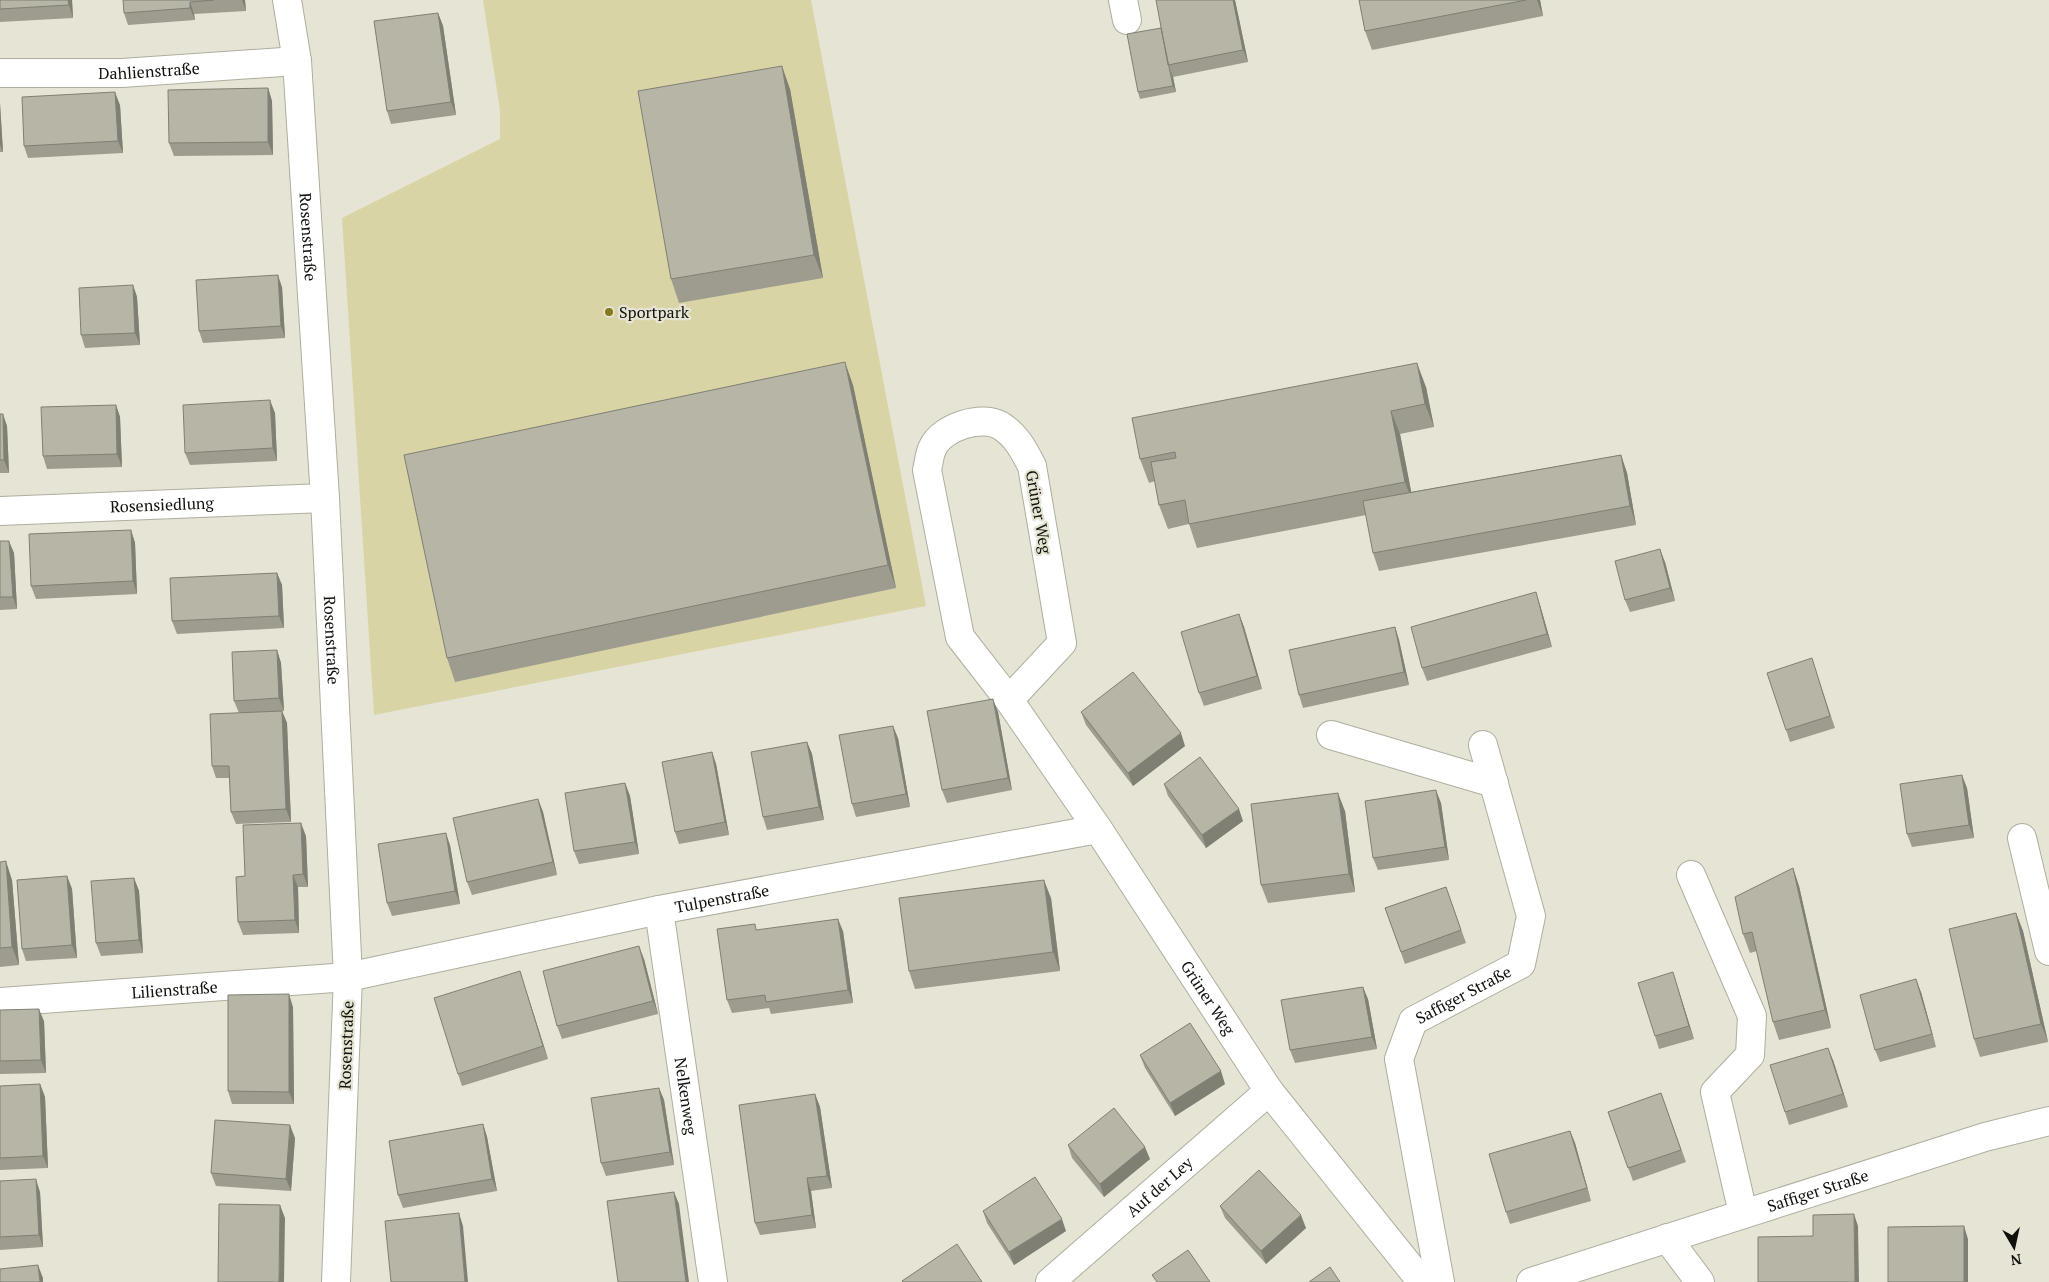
<svg xmlns="http://www.w3.org/2000/svg" width="2049" height="1282" viewBox="0 0 2049 1282" font-family="'PT Serif',serif">
	<rect width="100%" height="100%" fill="#e6e5d5"/>
	<path fill="#d9d4a6" d="M483,0H811L926,606L374,715L342,218L500,139V110Z"/>
	<g fill="none" stroke-linecap="round" stroke-linejoin="round">
		<defs>
			<g id="minor">
				<path id="s1" d="M287,0L297,61L325,498L348,977L336,1282"/>
				<path d="M1123,0L1127,20"/>
				<path id="s2" d="M0,73H122L297,61"/>
				<path id="s3" d="M0,511L325,498"/>
				<path id="s4" d="M1009,700L1062,643L1032,466C1024,451 1017,436 1001,426C983,414 942,427 933,447C929,454 929,463 927,470L960,637L1009,700L1098,829L1269,1091L1422,1282"/>
				<path d="M1331,735L1494,783"/>
				<path d="M2022,838L2049,951"/>
				<path d="M1691,875L1752,1016L1750,1055L1715,1092L1743,1213"/>
				<path id="s5" d="M659,910L713,1282"/>
				<path id="s6" d="M0,1002L348,977L659,910L1098,829"/>
				<path d="M1667,1238L1700,1282"/>
				<path id="s7" d="M1050,1282L1269,1091"/>
				<path id="s8" d="M1440,1282L1399,1059L1413,1021L1521,964L1531,916L1483,745"/>
				<path id="s9" d="M1531,1282L1985,1137L2049,1121"/>
			</g>
		</defs>
		<use href="#minor" stroke="#afad9f" stroke-width="30"/>
		<use href="#minor" stroke="#fff" stroke-width="28"/>
	</g>
	<path fill="#9d9c8f" d="M0,0H72L73,18L0,22Z
		M123,0H245L246,11L194,14L195,20L128,25L124,13Z
		M1235,0L1248,62L1173,77L1176,92L1140,99L1138,92L1161,28Z
		M1359,0H1540L1543,16L1372,50L1365,31Z
		M438,13L443,26L456,115L391,124L387,111Z
		M268,88L272,101L273,155L174,156L169,143Z
		M790,89L823,278L679,303L671,279Z
		M0,103L3,152H0Z
		M120,105L123,153L28,158L24,146Z
		M133,285L137,297L140,345L85,348L81,335Z
		M282,287L285,338L203,343L199,331Z
		M853,385L896,588L455,682L447,658Z
		M1426,387L1434,427L1400,434L1411,492L1621,455L1627,473L1636,525L1379,571L1373,553L1366,515L1197,548L1189,524L1168,529L1159,505L1155,481L1149,483L1140,459Z
		M116,405L120,417L122,467L47,469L43,456Z
		M275,413L277,461L190,465L185,453Z
		M0,414L7,426L9,473H0Z
		M131,530L135,543L137,594L36,599L31,586Z
		M0,541L14,553L17,609L0,610Z
		M1665,562L1675,601L1630,612L1625,600Z
		M277,573L282,585L284,628L177,634L172,621Z
		M1540,605L1552,647L1427,681L1422,668Z
		M1239,614L1244,627L1262,689L1204,706L1199,693Z
		M1395,627L1399,640L1409,685L1303,708L1299,695Z
		M277,650L281,663L284,711H282L287,723L291,822L236,824L231,812L229,778H216L212,766L239,713L234,701Z
		M1816,671L1835,728L1790,742L1786,730Z
		M998,712L1012,790L947,803L942,790Z
		M1081,712L1185,746L1133,786L1086,725Z
		M898,738L910,807L856,817L852,804Z
		M807,742L812,754L824,820L767,830L763,817Z
		M712,752L716,764L729,835L679,844L675,832Z
		M625,783L630,796L639,854L579,864L574,851Z
		M1164,784L1243,821L1206,848L1168,796Z
		M1967,788L1974,838L1912,847L1907,834Z
		M538,799L543,812L557,875L472,895L467,882Z
		M1441,803L1449,860L1378,870L1373,858Z
		M1345,811L1355,892L1268,903L1261,885Z
		M306,836L308,887H298L299,933L243,935L238,922L245,876Z
		M450,845L460,904L392,916L387,903Z
		M0,862L12,880L19,965L0,967Z
		M1793,868L1799,886L1831,1028L1779,1040L1773,1022L1757,951L1750,953L1743,934Z
		M67,876L72,889L77,958L26,961L22,949Z
		M134,878L139,891L143,953L101,956L96,943Z
		M1446,887L1466,943L1405,964L1385,908Z
		M1051,898L1060,971L915,989L909,971Z
		M2016,913L2023,931L2048,1042L1980,1057L1974,1039Z
		M843,931L853,1003L771,1014L769,1008L732,1013L727,1000Z
		M644,959L658,1014L562,1039L557,1026Z
		M520,971L548,1059L462,1086L458,1074Z
		M1677,985L1694,1039L1659,1049L1655,1036Z
		M1921,992L1936,1047L1880,1062L1875,1050Z
		M1368,999L1377,1049L1295,1063L1290,1050Z
		M293,1007L294,1104H232L228,1091Z
		M0,1010L44,1021L46,1073L0,1074Z
		M1140,1055L1225,1084L1175,1116L1145,1068Z
		M1833,1060L1848,1107L1789,1125L1785,1112Z
		M40,1084L45,1097L48,1168L0,1170V1086Z
		M659,1088L664,1100L674,1165L606,1176L601,1163Z
		M1661,1093L1686,1162L1633,1181L1608,1112Z
		M815,1094L820,1107L832,1188L811,1191L816,1228L760,1235L755,1223Z
		M483,1124L487,1137L497,1191L403,1208L398,1195Z
		M1570,1131L1575,1143L1591,1201L1510,1224L1506,1212Z
		M295,1138L291,1191L216,1186L211,1173Z
		M1068,1145L1150,1159L1104,1197L1072,1158Z
		M0,1181L40,1192L43,1247L0,1250Z
		M1220,1206L1306,1228L1266,1264L1225,1218Z
		M983,1211L1066,1231L1014,1265L987,1223Z"/>
	<path fill="#7f7f74" d="M68,0H72L73,18L69,5Z
		M242,0H245L246,11Z
		M1233,0H1235L1248,62L1243,50Z
		M1537,0H1540L1543,16Z
		M190,2L194,14L195,20L190,8Z
		M438,13L443,26L456,115L451,102Z
		M782,66L790,89L823,278L814,255Z
		M1171,71L1173,77L1176,92L1173,86Z
		M268,88L272,101L273,155L268,142Z
		M115,92L120,105L123,153L118,141Z
		M0,103V104L3,152L0,144Z
		M278,275L282,287L285,338L281,326Z
		M133,285L137,297L140,345L135,333Z
		M845,362L853,385L896,588L888,565Z
		M1417,363L1426,387L1434,427L1425,404Z
		M270,400L275,413L277,461L273,448Z
		M116,405L120,417L122,467L117,454Z
		M1391,411L1400,434L1414,506L1405,482Z
		M3,414L7,426L9,473L4,460Z
		M1621,455L1627,473L1636,525L1630,506Z
		M131,530L135,543L137,594L133,581Z
		M9,541L14,553L17,609L13,597Z
		M1660,549L1665,562L1675,601L1670,588Z
		M277,573L282,585L284,628L279,616Z
		M1536,592L1540,605L1552,647L1547,634Z
		M1239,614L1244,627L1262,689L1257,676Z
		M1395,627L1399,640L1409,685L1404,672Z
		M277,650L281,663L284,711L279,698Z
		M993,699L998,712L1012,790L1008,778Z
		M282,711L287,723L291,822L286,809Z
		M893,726L898,738L910,807L906,794Z
		M1181,733L1185,746L1133,786L1128,773Z
		M807,742L812,754L824,820L819,807Z
		M712,752L716,764L729,835L725,822Z
		M1962,775L1967,788L1974,838L1969,825Z
		M625,783L630,796L639,854L635,842Z
		M1436,790L1441,803L1449,860L1445,847Z
		M1338,793L1345,811L1355,892L1349,874Z
		M538,799L543,812L557,875L553,862Z
		M1239,809L1243,821L1206,848L1202,835Z
		M301,823L306,836L308,887L303,874Z
		M446,833L450,845L460,904L455,891Z
		M6,861L12,880L19,965L12,947Z
		M1793,868L1799,886L1831,1028L1825,1010Z
		M293,875L298,887L299,933L295,920Z
		M67,876L72,889L77,958L72,945Z
		M134,878L139,891L143,953L139,940Z
		M1044,880L1051,898L1060,971L1053,952Z
		M2016,913L2023,931L2048,1042L2041,1024Z
		M838,919L843,931L853,1003L848,990Z
		M639,946L644,959L658,1014L653,1001Z
		M520,971L524,984L548,1059L543,1046Z
		M1673,972L1677,985L1694,1039L1689,1026Z
		M1916,979L1921,992L1936,1047L1932,1034Z
		M1363,987L1368,999L1377,1049L1372,1037Z
		M289,994L293,1007L294,1104L289,1092Z
		M39,1009L44,1021L46,1073L41,1060Z
		M1828,1048L1833,1060L1848,1107L1843,1094Z
		M1221,1071L1225,1084L1175,1116L1170,1103Z
		M40,1084L45,1097L48,1168L43,1156Z
		M659,1088L664,1100L674,1165L670,1152Z
		M815,1094L820,1107L832,1188L827,1176Z
		M483,1124L487,1137L497,1191L492,1179Z
		M290,1125L295,1138L291,1191L286,1179Z
		M1570,1131L1575,1143L1591,1201L1587,1188Z
		M1145,1147L1150,1159L1104,1197L1100,1184Z
		M807,1178L811,1191L816,1228L812,1215Z
		M36,1179L40,1192L43,1247L39,1235Z
		M674,1192L679,1204L689,1282H686Z
		M280,1205L285,1218L284,1282H279Z
		M459,1213L463,1226L468,1282H465Z
		M1854,1214L1858,1226L1859,1282H1855Z
		M1301,1215L1306,1228L1266,1264L1261,1251Z
		M1062,1219L1066,1231L1014,1265L1009,1252Z
		M1964,1226L1968,1239V1282H1964Z
		M38,1265L43,1278V1282H40Z"/>
	<path fill="#b6b5a6" stroke="#7f7f74" d="M0,0H68L69,5L0,9Z
		M123,0H214L190,2V8L124,13Z
		M1156,0H1233L1243,50L1168,65Z
		M1359,0H1526L1365,31Z
		M438,13L451,102L387,111L374,21Z
		M1161,28L1173,86L1138,92L1127,34Z
		M782,66L814,255L671,279L638,91Z
		M268,88V142L169,143L168,90Z
		M115,92L118,141L24,146L22,97Z
		M278,275L281,326L199,331L196,280Z
		M133,285L135,333L81,335L79,288Z
		M845,362L888,565L447,658L404,455Z
		M1417,363L1425,404L1391,411L1405,482L1189,524L1185,500L1159,505L1151,462L1176,458L1175,452L1140,459L1132,418Z
		M270,400L273,448L185,453L183,405Z
		M116,405L117,454L43,456L41,407Z
		M0,414H3L4,460H0Z
		M1621,455L1630,506L1373,553L1363,501Z
		M131,530L133,581L31,586L29,534Z
		M0,541H9L13,597H0Z
		M1660,549L1670,588L1625,600L1615,561Z
		M277,573L279,616L172,621L170,578Z
		M1536,592L1547,634L1422,668L1411,627Z
		M1239,614L1257,676L1199,693L1181,632Z
		M1395,627L1404,672L1299,695L1289,650Z
		M277,650L279,698L234,701L232,652Z
		M1812,658L1830,716L1786,730L1767,673Z
		M1133,672L1181,733L1128,773L1081,712Z
		M993,699L1008,778L942,790L927,711Z
		M282,711L286,809L231,812L229,766H212L210,714Z
		M893,726L906,794L852,804L839,735Z
		M807,742L819,807L763,817L751,752Z
		M712,752L725,822L675,832L662,762Z
		M1200,757L1239,809L1202,835L1164,784Z
		M1962,775L1969,825L1907,834L1900,784Z
		M625,783L635,842L574,851L565,793Z
		M1436,790L1445,847L1373,858L1365,801Z
		M1338,793L1349,874L1261,885L1251,804Z
		M538,799L553,862L467,882L453,818Z
		M301,823L303,874L293,875L295,920L238,922L236,877L245,876L243,825Z
		M446,833L455,891L387,903L378,844Z
		M6,861L12,947L0,948V862Z
		M1793,868L1825,1010L1773,1022L1752,932L1743,934L1735,897Z
		M67,876L72,945L22,949L17,880Z
		M134,878L139,940L96,943L91,881Z
		M1044,880L1053,952L909,971L899,898Z
		M1446,887L1461,930L1401,952L1385,908Z
		M2016,913L2041,1024L1974,1039L1949,929Z
		M838,919L848,990L766,1002L765,995L727,1000L717,929L755,924L756,930Z
		M639,946L653,1001L557,1026L543,971Z
		M520,971L543,1046L458,1074L434,998Z
		M1673,972L1689,1026L1655,1036L1638,983Z
		M1916,979L1932,1034L1875,1050L1860,995Z
		M1363,987L1372,1037L1290,1050L1281,1000Z
		M289,994V1092L228,1091V995Z
		M39,1009L41,1060L0,1061V1010Z
		M1190,1023L1221,1071L1170,1103L1140,1055Z
		M1828,1048L1843,1094L1785,1112L1770,1065Z
		M40,1084L43,1156L0,1158V1086Z
		M659,1088L670,1152L601,1163L591,1098Z
		M1661,1093L1681,1150L1628,1168L1608,1112Z
		M815,1094L827,1176L807,1178L812,1215L755,1223L739,1105Z
		M1114,1108L1145,1147L1100,1184L1068,1145Z
		M215,1120L290,1125L286,1179L211,1173Z
		M483,1124L492,1179L398,1195L389,1141Z
		M1570,1131L1587,1188L1506,1212L1489,1154Z
		M1259,1170L1301,1215L1261,1251L1220,1206Z
		M1035,1177L1062,1219L1009,1252L983,1211Z
		M36,1179L39,1235L0,1237V1181Z
		M674,1192L686,1282H618L607,1201Z
		M219,1204L280,1205L279,1282H218Z
		M459,1213L465,1282H391L385,1221Z
		M1854,1214L1855,1282H1758V1237L1813,1236V1215Z
		M1964,1226V1282H1888V1227Z
		M957,1244L982,1282H903L902,1281Z
		M1188,1250L1210,1282H1157L1152,1275Z
		M38,1265L40,1282H0V1269Z
		M1330,1267L1340,1282H1309Z"/>
	<circle fill="#857a1f" stroke="#e6e5d5" stroke-width="2" cx="609" cy="312" r="5"/>
	<g text-anchor="middle" stroke-width="4.5" stroke-linejoin="round" paint-order="stroke">
		<g font-size="16" fill="#11100b" stroke="#e6e5d5">
			<text dy="6" stroke="none"><textPath href="#s2" startOffset="149">Dahlienstraße</textPath></text>
			<text dy="6" stroke="none"><textPath href="#s1" startOffset="238">Rosenstraße</textPath></text>
			<text dy="6" stroke="none"><textPath href="#s3" startOffset="162">Rosensiedlung</textPath></text>
			<text transform="translate(1039 512) rotate(80)" y="6">Grüner Weg</text>
			<text dy="6" stroke="none"><textPath href="#s1" startOffset="642">Rosenstraße</textPath></text>
			<text dy="6" stroke="none"><textPath href="#s6" startOffset="731">Tulpenstraße</textPath></text>
			<text dy="6" stroke="none"><textPath href="#s6" startOffset="175">Lilienstraße</textPath></text>
			<text dy="6" stroke="none"><textPath href="#s8" startOffset="324">Saffiger Straße</textPath></text>
			<text dy="6" stroke="none"><textPath href="#s4" startOffset="1018">Grüner Weg</textPath></text>
			<text transform="translate(346 1045) rotate(-88)" y="6">Rosenstraße</text>
			<text dy="6" stroke="none"><textPath href="#s5" startOffset="188">Nelkenweg</textPath></text>
			<text dy="6" stroke="none"><textPath href="#s7" startOffset="145">Auf der Ley</textPath></text>
			<text dy="6" stroke="none"><textPath href="#s9" startOffset="301">Saffiger Straße</textPath></text>
		</g>
		<g font-size="16" fill="#11100b" stroke="#e6e5d5" text-anchor="start">
			<text x="619" y="318">Sportpark</text>
		</g>
	</g>
	<g transform="translate(2014 1247) rotate(171)" stroke="#e6e5d5" stroke-width="4" paint-order="stroke">
	<path d="M0-4L9 19L0 12L-9 19Z" fill="#11100b"/>
	<text y="-8" font-size="14" font-weight="bold" text-anchor="middle" fill="#11100b">N</text>
	</g>
</svg>
